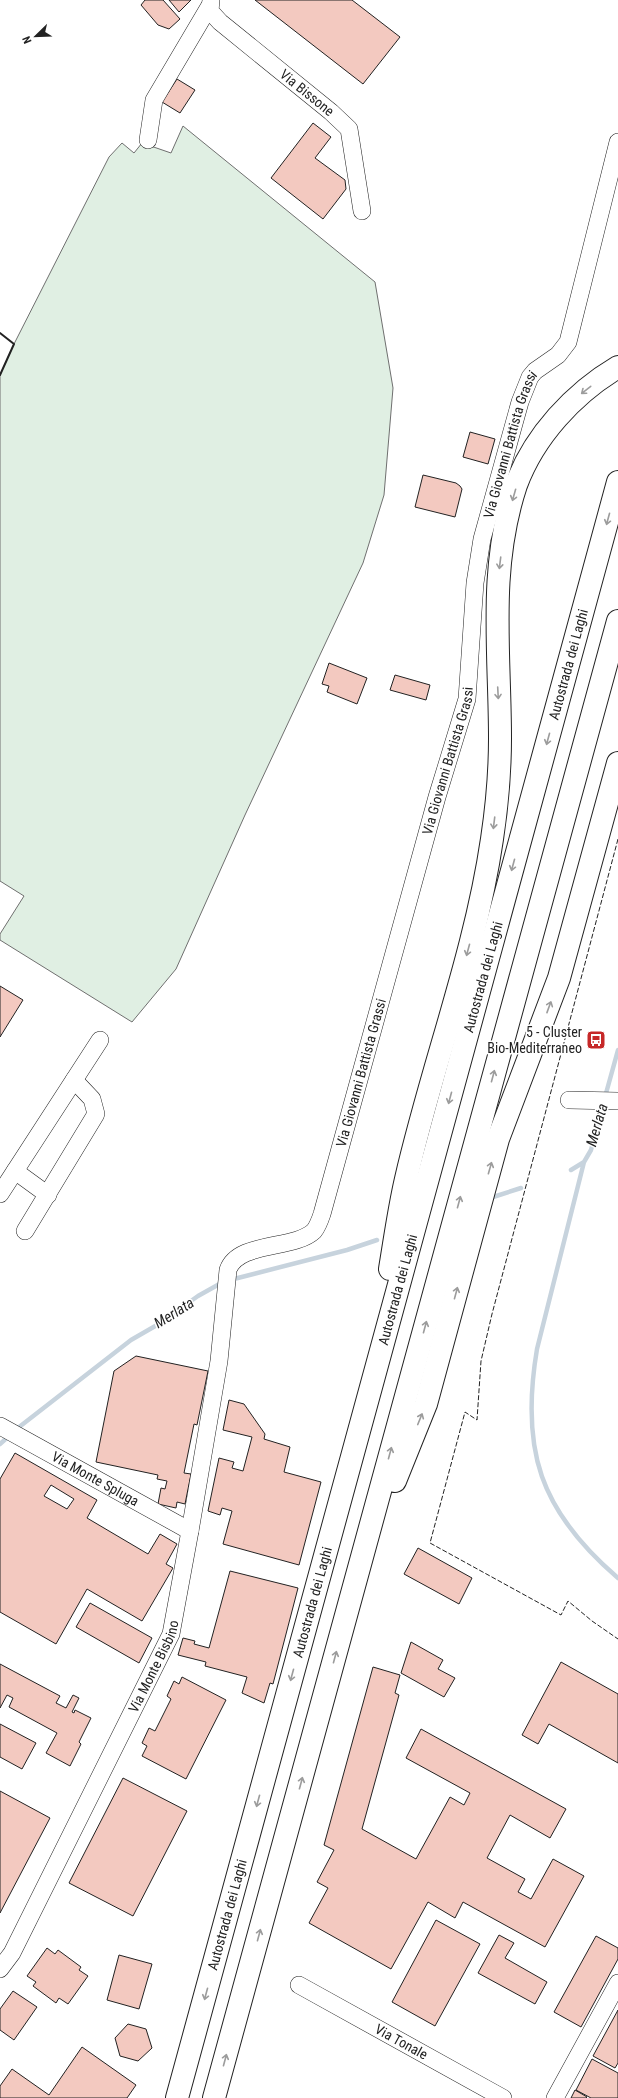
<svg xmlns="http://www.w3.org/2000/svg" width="618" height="2098" viewBox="0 0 618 2098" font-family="'Roboto Condensed',sans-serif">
	<rect width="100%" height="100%" fill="#fff"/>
	<path fill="#e0efe3" stroke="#6f6f6f" d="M183,126L375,282L393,388L384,495L363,563L245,815L176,969L132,1022L0,940V934L24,896L0,881V375L14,344L109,157L122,143L134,153L142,143L171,153Z"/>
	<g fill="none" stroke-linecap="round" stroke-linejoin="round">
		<path stroke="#c7d3dd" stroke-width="4.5" d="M605,1097L618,1050
			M584,1162L537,1349C520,1450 540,1511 618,1578
			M571,1170L584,1162L591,1150L603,1104
			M490,1198L521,1188
			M230,1280L347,1250L377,1240
			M14,1431L131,1340L157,1325L198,1296L223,1282
			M0,1444L9,1436"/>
	</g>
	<path fill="#f3c9c0" stroke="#222" fill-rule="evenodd" d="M145,0H163L180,19L169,29L158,25L141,5Z
		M169,0H191L179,12Z
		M255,0H352L400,37L363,84Z
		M177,79L195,90L180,113L162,102Z
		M313,123L331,137L315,158L345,180L346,189L323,219L271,178Z
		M470,432L495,439L488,464L463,457Z
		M423,475L456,483L460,486L462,489L455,517L415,507Z
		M329,663L367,678L357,704L327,692L329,686L322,684Z
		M395,675L430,685L426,700L390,690Z
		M0,986L23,1000L0,1037Z
		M136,1356L208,1371L197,1425L194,1424L184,1473L191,1474L185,1504L177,1502L176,1508L158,1504L161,1488L165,1489L167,1481L157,1479L158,1475L96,1462L114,1371Z
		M229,1400L244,1404L265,1434L264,1439L290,1447L284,1472L321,1482L299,1565L223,1544L232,1511L222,1508L220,1515L208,1511L219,1458L234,1462L232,1468L243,1471L252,1437L223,1430Z
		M15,1453L97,1500L87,1518L148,1554L160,1534L177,1544L166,1564L173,1568L142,1621L87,1589L56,1644L0,1612V1479ZM51,1485L74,1499L67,1509L44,1496Z
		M418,1548L472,1578L459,1604L404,1574Z
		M230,1571L298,1588L273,1684L270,1683L264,1703L242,1693L247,1677L205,1666L206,1662L178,1655L183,1638L195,1641L194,1644L209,1648Z
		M90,1603L152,1638L139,1663L76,1627Z
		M411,1642L443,1660L438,1669L455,1678L444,1697L401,1673Z
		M561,1662L618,1694V1763L549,1724L538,1744L522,1735Z
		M0,1664L60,1696L56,1703L66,1708L73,1695L79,1698L72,1712L74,1713L75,1710L91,1718L79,1742L81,1744L70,1766L46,1753L57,1733L9,1707L13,1698L7,1695L0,1708Z
		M373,1667L400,1675L395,1693L399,1695L362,1829L416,1859L450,1797L464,1805L470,1793L406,1758L421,1729L566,1809L550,1838L510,1815L487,1858L525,1879L518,1892L531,1899L553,1859L584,1876L545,1947L463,1902L455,1918L428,1902L391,1969L309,1923L328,1888L317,1882L334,1850L324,1845Z
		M182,1677L226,1700L186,1779L142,1756L147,1746L142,1743L149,1728L155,1731L171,1699L167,1696L174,1681L179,1684Z
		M0,1724L36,1743L22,1769L0,1757Z
		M123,1778L187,1811L133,1916L69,1883Z
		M0,1791L50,1818L0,1913Z
		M436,1920L480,1944L435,2026L392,2002Z
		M499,1935L514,1943L505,1958L547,1982L535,2004L478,1973Z
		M596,1936L618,1948V1959L581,2027L554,2012Z
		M47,1948L55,1954L58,1950L81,1967L79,1970L88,1976L68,2004L59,1998L56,2003L33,1986L36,1982L27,1976Z
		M119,1955L152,1964L139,2009L107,2000Z
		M13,1991L37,2007L14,2040L0,2030V2009Z
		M618,2010V2063L615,2068L593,2056Z
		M128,2024L146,2029L152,2048L138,2061L120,2056L115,2038Z
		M82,2047L136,2085L127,2098H0V2086L12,2069L49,2095Z
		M592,2059L618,2073V2098H591L576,2090Z
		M575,2090L587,2097L586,2098H571Z"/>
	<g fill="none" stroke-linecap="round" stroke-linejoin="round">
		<defs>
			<g id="minor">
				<path id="s1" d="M211,0L210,11L220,22L331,112L349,129L362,211"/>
				<path d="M148,140L154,100L209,7"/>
				<path d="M569,1100L618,1101"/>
				<path d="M15,1171L48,1195"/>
				<path d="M0,1194L100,1040"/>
				<path d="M25,1231L96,1114L92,1099L74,1080"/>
				<path id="s2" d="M0,1426L190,1531"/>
				<path id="s3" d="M0,1969L12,1953L171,1634L190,1531L219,1361L228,1270C238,1241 294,1250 314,1231C318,1226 320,1220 322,1214L437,797L467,699L475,583L482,539L520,402L530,377L535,371L558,355L568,342L618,142"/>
				<path id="s4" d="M299,1985L503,2098"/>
				<path d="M555,2098L618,1983"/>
			</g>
			<g id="highway">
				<path d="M390,1269C395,1239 399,1209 406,1179C432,1065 475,955 492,839C497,806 500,772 500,738C500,653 488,569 516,485C534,436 574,393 618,367"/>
				<path d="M395,1481L426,1404L498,1139L559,978L618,763"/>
				<path id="s5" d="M177,2098L618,482"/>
				<path d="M214,2098L618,621"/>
			</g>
		</defs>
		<use href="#minor" stroke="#222" stroke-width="18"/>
		<use href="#highway" stroke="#222" stroke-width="24"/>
		<use href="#minor" stroke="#fff" stroke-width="17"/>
		<use href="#highway" stroke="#fff" stroke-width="22"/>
		<path stroke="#222" stroke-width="1" stroke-dasharray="5 2" stroke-linecap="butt" d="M618,839L492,1314L481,1361L477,1420L465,1412L430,1543L561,1615L568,1601L592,1621L618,1639"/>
		<path stroke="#222" stroke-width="2" d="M0,333L14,344L0,375"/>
	</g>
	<defs><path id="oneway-shaft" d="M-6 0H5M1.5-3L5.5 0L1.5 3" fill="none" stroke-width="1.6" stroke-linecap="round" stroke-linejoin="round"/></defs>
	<g stroke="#9c9c9c">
		<use href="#oneway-shaft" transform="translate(586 390) rotate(142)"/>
		<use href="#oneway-shaft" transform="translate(514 495) rotate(106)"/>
		<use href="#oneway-shaft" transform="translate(608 519) rotate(105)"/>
		<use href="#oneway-shaft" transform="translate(500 563) rotate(97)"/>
		<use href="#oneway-shaft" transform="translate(498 693) rotate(87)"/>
		<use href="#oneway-shaft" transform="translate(548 739) rotate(105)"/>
		<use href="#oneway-shaft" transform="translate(494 823) rotate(97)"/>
		<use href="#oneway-shaft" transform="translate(513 865) rotate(105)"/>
		<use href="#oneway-shaft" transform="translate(468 950) rotate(105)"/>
		<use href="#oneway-shaft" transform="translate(549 1007) rotate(-70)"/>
		<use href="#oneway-shaft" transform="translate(493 1076) rotate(-75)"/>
		<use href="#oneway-shaft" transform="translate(450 1098) rotate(105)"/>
		<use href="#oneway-shaft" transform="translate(490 1168) rotate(-74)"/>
		<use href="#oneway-shaft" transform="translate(459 1202) rotate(-75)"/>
		<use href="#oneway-shaft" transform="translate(456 1293) rotate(-75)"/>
		<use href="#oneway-shaft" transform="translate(425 1327) rotate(-75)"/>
		<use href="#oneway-shaft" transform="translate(420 1419) rotate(-68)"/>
		<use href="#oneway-shaft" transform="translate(390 1453) rotate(-75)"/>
		<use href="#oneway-shaft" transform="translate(335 1657) rotate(-75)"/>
		<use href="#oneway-shaft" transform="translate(292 1675) rotate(105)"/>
		<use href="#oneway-shaft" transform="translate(301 1783) rotate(-75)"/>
		<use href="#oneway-shaft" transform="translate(258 1801) rotate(105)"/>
		<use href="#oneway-shaft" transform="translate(259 1935) rotate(-75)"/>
		<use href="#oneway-shaft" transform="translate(206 1994) rotate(105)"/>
		<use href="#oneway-shaft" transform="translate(225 2060) rotate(-75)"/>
	</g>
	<defs>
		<symbol id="bus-square" viewBox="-11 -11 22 22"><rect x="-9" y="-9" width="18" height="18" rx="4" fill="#c62828" stroke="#fff"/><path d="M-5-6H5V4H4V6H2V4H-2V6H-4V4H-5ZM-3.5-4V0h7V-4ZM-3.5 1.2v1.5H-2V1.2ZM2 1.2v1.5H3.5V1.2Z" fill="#fff"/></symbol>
	</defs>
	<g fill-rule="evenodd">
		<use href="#bus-square" x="585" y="1029" width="22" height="22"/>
	</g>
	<g text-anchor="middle" stroke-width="3" stroke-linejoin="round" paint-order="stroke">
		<g font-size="14" fill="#222" stroke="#fff">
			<text dy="5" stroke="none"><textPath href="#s1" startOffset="138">Via Bissone</textPath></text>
			<text dy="5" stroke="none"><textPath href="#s3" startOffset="1656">Via Giovanni Battista Grassi</textPath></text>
			<text dy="5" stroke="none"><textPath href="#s5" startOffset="1486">Autostrada dei Laghi</textPath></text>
			<text dy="5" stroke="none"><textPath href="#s3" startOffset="1332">Via Giovanni Battista Grassi</textPath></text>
			<text dy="5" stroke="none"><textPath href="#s5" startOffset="1162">Autostrada dei Laghi</textPath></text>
			<text dy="5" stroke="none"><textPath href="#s3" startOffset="1008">Via Giovanni Battista Grassi</textPath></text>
			<text dy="5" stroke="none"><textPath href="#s5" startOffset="838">Autostrada dei Laghi</textPath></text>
			<text dy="5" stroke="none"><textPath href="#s2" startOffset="109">Via Monte Spluga</textPath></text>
			<text dy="5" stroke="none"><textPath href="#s5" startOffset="514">Autostrada dei Laghi</textPath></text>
			<text dy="5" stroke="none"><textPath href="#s3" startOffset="340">Via Monte Bisbino</textPath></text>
			<text dy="5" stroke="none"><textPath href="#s5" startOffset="190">Autostrada dei Laghi</textPath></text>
			<text dy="5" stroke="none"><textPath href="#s4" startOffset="117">Via Tonale</textPath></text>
		</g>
		<g font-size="14" fill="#222" stroke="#fff" text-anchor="end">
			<text x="582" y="1037">5 - Cluster<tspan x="582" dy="16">Bio-Mediterraneo</tspan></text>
		</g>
		<g font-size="15" font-style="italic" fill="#222" stroke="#fff">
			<text transform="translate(597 1125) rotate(-74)" y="5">Merlata</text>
			<text transform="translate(174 1313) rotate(-32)" y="5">Merlata</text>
		</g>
	</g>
	<g transform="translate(36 36) rotate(247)" stroke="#ffffff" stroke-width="3" paint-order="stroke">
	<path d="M0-3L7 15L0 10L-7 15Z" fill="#222222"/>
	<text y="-6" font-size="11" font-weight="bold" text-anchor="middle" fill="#222222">N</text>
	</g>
</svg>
